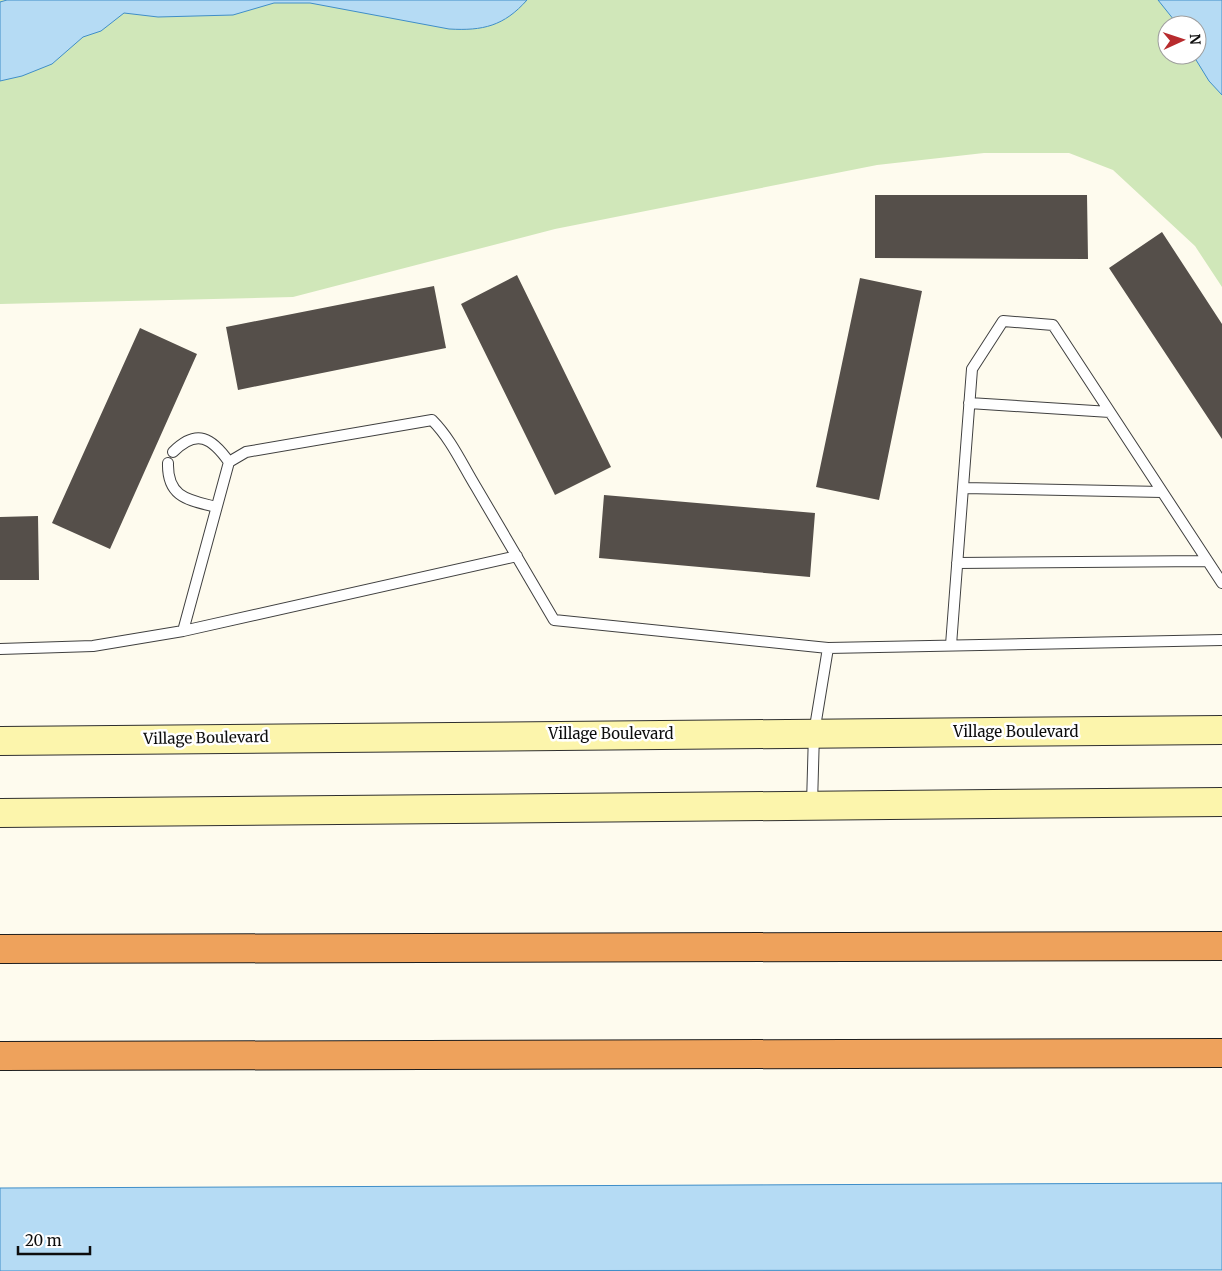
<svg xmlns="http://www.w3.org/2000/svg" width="1222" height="1271" viewBox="0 0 1222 1271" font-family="Merriweather,serif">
	<rect width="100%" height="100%" fill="#fefbee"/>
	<path fill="#d0e7b9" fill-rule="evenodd" d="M0,0H1222V287L1195,246L1113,170L1069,153H984L877,165L555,229L293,297L0,304ZM1167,25H1197V55H1167Z"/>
	<path fill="#b5dbf4" stroke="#3f8ec8" d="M7,0H527C504,26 483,31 449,29L310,3H274L233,15L158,17L124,13L101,31L83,37L52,64L22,76L0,81V2Z
		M1158,0H1222V95L1209,81L1193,55H1197V25H1178Z
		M1222,1183V1270L0,1271V1188Z"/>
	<path fill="#554f4a" d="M875,195H1087L1088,259L875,258Z
		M1162,232L1222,324V439L1109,268Z
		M517,275L611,467L555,495L461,304Z
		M860,278L922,291L879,500L816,487Z
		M434,286L446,348L238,390L226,327Z
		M140,328L197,354L110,549L52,523Z
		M604,495L815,513L810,577L599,558Z
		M38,516L39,580H0V517Z"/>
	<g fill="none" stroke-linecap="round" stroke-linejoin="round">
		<defs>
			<path id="lane" d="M969,403L1110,412
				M173,452C197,428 212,438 229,462
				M168,463C167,498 189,500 216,507
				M963,488L1162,492
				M517,556L183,631L229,462L246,452L432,420C451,439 462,464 476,487C502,531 528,575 554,620L828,648
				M957,563L1207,561
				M951,645L972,369L1003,321L1053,325L1222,583
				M0,649L93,646L183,631
				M812,804L814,733L828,648L1222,640"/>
			<path id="secondary" d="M0,741L1222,730
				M0,813L1222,802"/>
			<path id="highway" d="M0,949L1222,946
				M0,1056L1222,1053"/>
		</defs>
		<use href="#lane" stroke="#404040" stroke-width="12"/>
		<use href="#secondary" stroke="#2f2f2f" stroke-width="30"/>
		<use href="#highway" stroke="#1e1e1e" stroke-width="30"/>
		<use href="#lane" stroke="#fff" stroke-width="10"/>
		<use href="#secondary" stroke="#fcf5ac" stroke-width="28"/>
		<use href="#highway" stroke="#eea25c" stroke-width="28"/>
	</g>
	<g text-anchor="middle" stroke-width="5" stroke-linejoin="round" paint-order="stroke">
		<g font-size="15" fill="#0d0d0d" stroke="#fff">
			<text x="1016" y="737">Village Boulevard</text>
			<text x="611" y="739">Village Boulevard</text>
			<text transform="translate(206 738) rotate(-1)" y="5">Village Boulevard</text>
		</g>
	</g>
	<g transform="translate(1182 40) rotate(87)"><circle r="24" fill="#ffffff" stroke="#9e9e9e"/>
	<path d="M0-4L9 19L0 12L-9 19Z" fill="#b82b2e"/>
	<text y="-8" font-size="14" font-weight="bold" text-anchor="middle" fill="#0d0d0d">N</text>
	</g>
	<path d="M18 1246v8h72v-8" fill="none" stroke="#0d0d0d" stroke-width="2.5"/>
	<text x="25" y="1246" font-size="15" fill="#0d0d0d" stroke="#ffffff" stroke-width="4" paint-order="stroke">20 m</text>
</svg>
